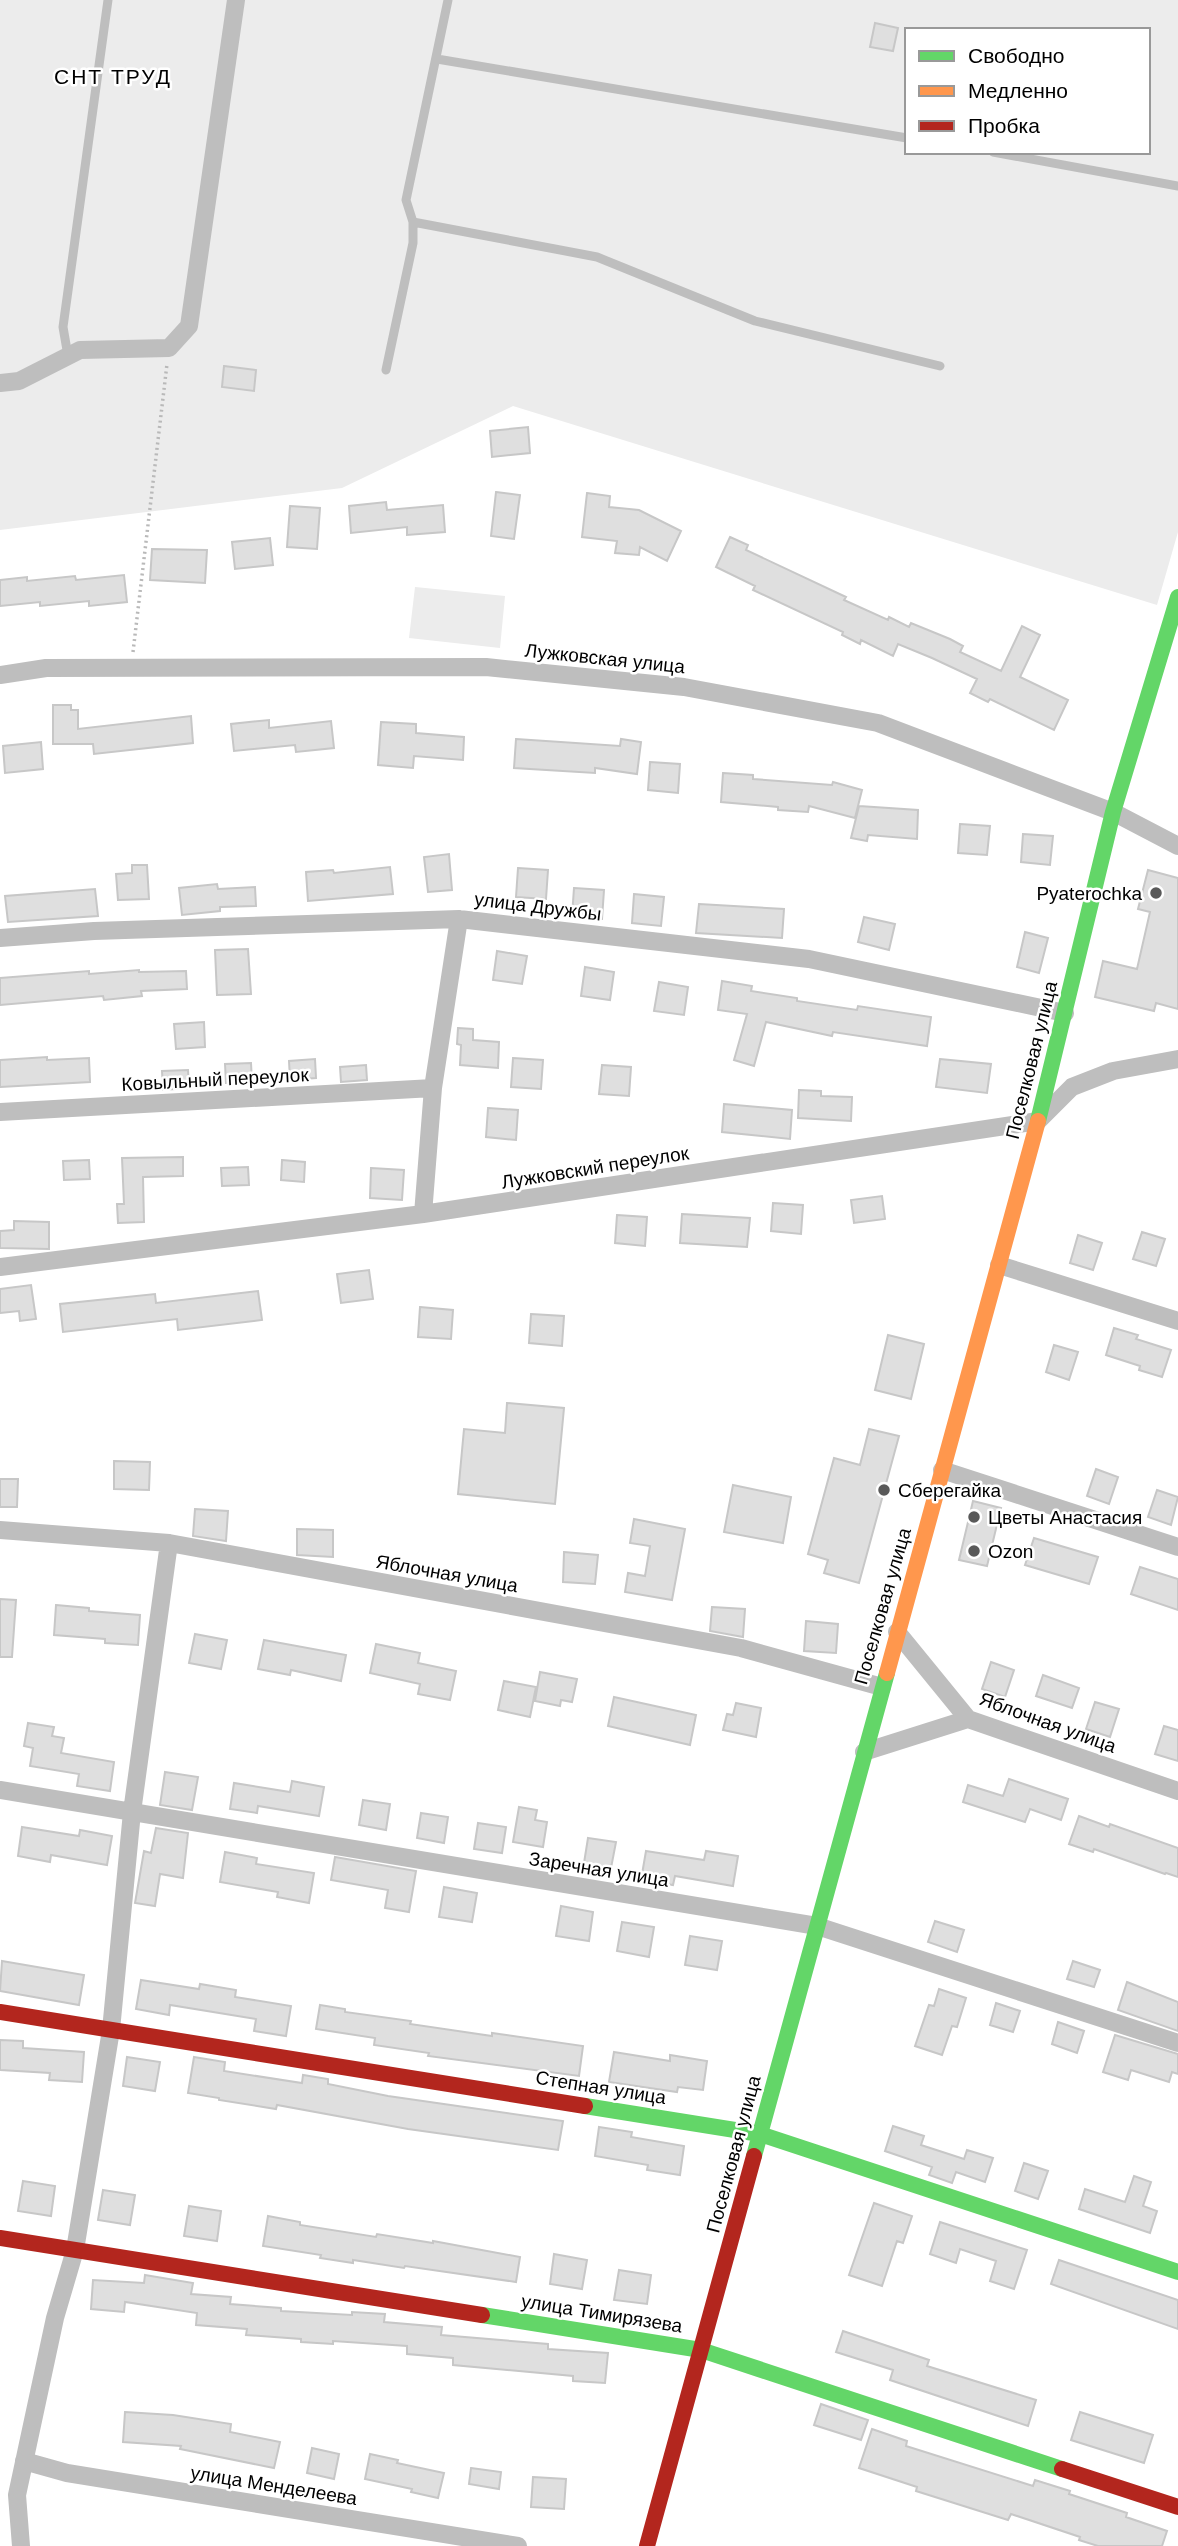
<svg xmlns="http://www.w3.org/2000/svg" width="1178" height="2546" viewBox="0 0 1178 2546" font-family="Helvetica,sans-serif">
	<rect width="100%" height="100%" fill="#fff"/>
	<path fill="#ececec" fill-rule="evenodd" d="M0,0H1178V532L1157,605L513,406L342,488L0,530ZM907,30H1148V152H907Z
		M415,587L505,596L500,648L409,638Z"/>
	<path fill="#dfdfdf" stroke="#c7c7c7" stroke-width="2" d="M875,23L898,28L893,51L870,47Z
		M224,366L256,370L254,391L222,387Z
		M528,427L530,453L492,457L490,431Z
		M496,492L520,495L514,539L491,536Z
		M587,493L610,496L609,507L639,510L681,531L667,561L640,547L639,555L615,553L617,541L582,537Z
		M386,502L387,510L443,505L445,532L407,535V527L351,533L349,506Z
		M290,506L320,508L317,549L287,547Z
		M730,537L748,545L746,550L846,597L844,600L888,620L889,617L909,627L911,623L950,639L963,646L960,652L1001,671L1022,626L1040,635L1020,677L1068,700L1054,730L990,699L988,702L970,693L977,679L932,658L898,644L893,656L861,640L860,644L842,635L843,632L753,590L755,586L716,567Z
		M270,538L273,565L235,569L232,542Z
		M152,549L207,550L205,583L150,580Z
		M124,575L127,602L89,606V601L40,606V602L0,606V580L27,577V581L75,576L76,580Z
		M53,705H71V710H78V729L191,716L193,743L94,754L93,744H53Z
		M269,720V728L331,721L334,748L296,752L295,745L234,751L231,724Z
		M381,722L416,724V733L464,737L463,760L414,756L413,768L378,765Z
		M516,739L620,746L621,739L641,742L637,774L595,768V773L514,768Z
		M41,742L43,769L5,773L3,746Z
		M650,762L680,764L678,793L648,790Z
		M723,773L753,775V779L832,785L833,782L862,790L855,818L809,806L808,812L778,810V807L721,802Z
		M859,806L918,810L917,839L868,835L867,841L851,838Z
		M960,824L990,826L987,855L958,853Z
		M1023,834L1053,836L1050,865L1021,862Z
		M449,854L452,890L428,892L424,857Z
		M132,865H147L149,899L118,900L116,874L132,873Z
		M390,867L393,894L308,901L306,872L333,870L334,873Z
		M518,868L548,870L546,899L516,897Z
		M1148,870L1178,878V1009L1156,1003L1154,1011L1095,997L1103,961L1137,969L1150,912L1138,909Z
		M217,884L218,889L255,887L256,906L220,907V911L182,915L179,888Z
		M574,888L604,890L602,919L572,916Z
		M95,889L98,916L8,922L5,896Z
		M634,894L664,897L661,926L632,923Z
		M699,904L784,909L782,938L696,933Z
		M864,917L895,924L889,950L858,942Z
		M1025,932L1048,938L1039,973L1017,967Z
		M248,949L251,994L217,995L215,950Z
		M497,951L527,956L522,984L493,980Z
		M585,967L614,972L610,1000L581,996Z
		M139,970V972L186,971L187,989L141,991L142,996L104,1000L103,996L0,1005V978L89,971V974Z
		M722,981L752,986L751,991L797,998V1001L857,1010L858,1006L931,1017L927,1046L833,1032L832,1036L766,1022L754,1066L734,1060L747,1014L718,1010Z
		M659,982L688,987L684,1015L654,1011Z
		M204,1022L205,1047L176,1049L174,1024Z
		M458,1028L473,1029V1040L499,1042L498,1068L460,1065L461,1045L457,1044Z
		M47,1057V1060L89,1058L90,1082L0,1087V1060Z
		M513,1058L543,1060L541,1089L511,1087Z
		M315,1059L316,1078L290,1080L289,1061Z
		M940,1059L991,1064L987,1093L936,1087Z
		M251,1063L252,1082L226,1083L225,1064Z
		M366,1065L367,1080L341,1082L340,1067Z
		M602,1065L631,1067L629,1096L599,1094Z
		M188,1070L189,1088L163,1090L162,1071Z
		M799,1090L821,1091V1096L852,1097L851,1121L798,1118Z
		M724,1104L792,1110L790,1139L722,1132Z
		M488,1108L518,1110L516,1140L486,1137Z
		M183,1157V1176L143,1177L144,1222L118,1223L117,1204H124L122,1158Z
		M89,1160L90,1179L64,1180L63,1161Z
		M282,1160L305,1162L304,1182L281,1180Z
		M248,1167L249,1185L222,1186L221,1168Z
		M371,1168L404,1170L402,1200L370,1198Z
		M882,1196L885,1219L854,1223L851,1200Z
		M773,1203L803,1205L801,1234L771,1231Z
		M682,1214L750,1218L747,1247L680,1243Z
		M617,1215L647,1217L645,1246L615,1243Z
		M14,1221L49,1222V1249L0,1248V1231L14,1230Z
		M1142,1232L1165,1239L1156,1266L1133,1259Z
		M1078,1235L1102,1243L1093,1270L1070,1263Z
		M369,1270L373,1299L341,1303L337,1274Z
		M31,1285L36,1319L20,1321L19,1311L0,1313V1289Z
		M258,1291L262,1320L178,1330L177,1319L63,1332L60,1304L155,1294L156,1303Z
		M420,1307L453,1310L451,1339L418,1337Z
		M531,1314L564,1316L562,1346L529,1343Z
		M1114,1328L1138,1335L1136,1339L1171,1350L1162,1377L1139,1370L1140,1366L1106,1355Z
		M888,1335L924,1344L911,1399L875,1390Z
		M1054,1345L1078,1352L1069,1380L1046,1372Z
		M507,1403L564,1408L555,1504L458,1494L464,1429L505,1433Z
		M869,1429L899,1436L859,1583L824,1573L828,1560L808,1554L834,1458L860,1465Z
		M114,1461L150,1462L149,1490L114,1489Z
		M1096,1469L1118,1477L1109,1504L1087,1496Z
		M0,1479H18L17,1507H0Z
		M733,1485L791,1497L783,1543L724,1532Z
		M1157,1490L1178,1497L1171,1525L1148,1517Z
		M973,1501L1001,1508L987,1566L959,1560Z
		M195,1509L228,1511L226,1541L193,1536Z
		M634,1519L685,1529L672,1600L625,1592L628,1573L645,1576L650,1546L630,1543Z
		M297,1529L333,1530V1557L297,1555Z
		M1034,1538L1098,1557L1089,1584L1025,1565Z
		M564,1552L598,1555L595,1584L563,1582Z
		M1140,1567L1178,1579V1610L1131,1594Z
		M0,1599L16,1600L12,1657H0Z
		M56,1605L89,1608V1611L140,1615L138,1645L105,1643V1639L54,1635Z
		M712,1607L745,1609L743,1637L710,1631Z
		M806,1621L838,1624L836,1653L804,1651Z
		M195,1634L227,1640L221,1669L189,1663Z
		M264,1640L346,1655L341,1681L291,1670L290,1675L258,1669Z
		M376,1644L420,1653L418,1663L456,1671L450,1700L418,1694L420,1684L370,1673Z
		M991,1662L1014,1670L1005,1697L982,1689Z
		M540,1672L577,1679L572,1702L561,1700L560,1706L535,1701Z
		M1043,1675L1079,1688L1072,1708L1036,1696Z
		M504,1681L536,1687L530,1717L498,1710Z
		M614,1697L696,1715L690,1745L608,1726Z
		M1095,1702L1119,1709L1110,1737L1086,1729Z
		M736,1703L761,1708L756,1737L723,1730L727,1714L733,1715Z
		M28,1723L54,1727L52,1736L64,1738L61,1753L114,1762L110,1791L77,1786L79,1774L30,1766L33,1748L24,1746Z
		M1164,1726L1178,1730V1761L1155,1754Z
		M165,1772L198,1777L192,1810L160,1805Z
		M1009,1779L1068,1799L1061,1820L1030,1809L1025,1822L963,1802L968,1785L1003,1796Z
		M292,1781L324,1787L319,1816L258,1806L257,1813L230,1809L234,1783L290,1792Z
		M363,1800L390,1804L386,1830L359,1825Z
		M519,1807L537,1810L535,1820L547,1822L543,1847L513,1842Z
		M421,1813L448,1817L444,1843L417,1838Z
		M1079,1816L1109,1827L1110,1824L1178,1848V1877L1166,1873L1165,1874L1094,1849L1093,1852L1069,1844Z
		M478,1823L506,1827L502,1853L474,1849Z
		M22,1827L79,1836L80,1830L112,1836L107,1865L51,1855L50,1862L18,1856Z
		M156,1828L188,1833L183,1878L160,1874L155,1906L135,1903L144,1851L151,1853Z
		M588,1838L616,1842L611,1868L584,1863Z
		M646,1851L704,1860L706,1851L738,1856L733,1886L675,1876L673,1885L641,1880Z
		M225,1852L257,1858L256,1864L314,1873L309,1903L277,1897L278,1892L220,1882Z
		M335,1857L416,1871L409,1912L385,1908L388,1890L331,1880Z
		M444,1887L477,1893L472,1922L439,1917Z
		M561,1906L593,1912L589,1941L556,1936Z
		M935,1921L964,1930L957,1952L928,1942Z
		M622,1922L654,1927L649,1957L617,1951Z
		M690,1936L722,1941L717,1970L685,1965Z
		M2,1961L84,1975L79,2005L0,1991Z
		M1073,1961L1100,1970L1094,1987L1067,1979Z
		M141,1980L199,1989L200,1984L236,1990L235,1997L291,2006L286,2036L254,2031L256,2019L170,2005L169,2015L136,2009Z
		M1127,1982L1178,2002V2031L1118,2010Z
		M939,1989L966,1998L957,2027L952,2026L942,2055L915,2046L929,2005L934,2006Z
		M996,2003L1020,2011L1013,2032L990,2025Z
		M320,2005L345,2009V2012L411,2021L410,2024L492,2036V2033L583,2046L579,2076L428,2056L429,2053L374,2045L375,2038L316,2029Z
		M1058,2022L1084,2031L1077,2053L1052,2044Z
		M1115,2035L1178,2054V2074L1172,2072L1169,2082L1131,2070L1128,2080L1103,2072Z
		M0,2040L23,2041V2048L84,2052L82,2082L49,2080L50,2073L0,2070Z
		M614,2052L670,2061V2055L707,2061L703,2090L678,2087L677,2092L609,2082Z
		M127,2057L160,2062L155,2091L123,2086Z
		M194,2057L225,2062L224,2071L302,2083L303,2075L328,2079V2084L388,2096L563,2121L558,2150L408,2129L277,2105L276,2109L219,2100V2098L188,2093Z
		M893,2126L924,2136L921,2145L964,2159L967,2150L993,2158L985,2182L956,2172L952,2183L929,2175L932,2167L885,2151Z
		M599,2127L632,2132L631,2137L684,2146L680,2175L647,2170L648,2165L595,2156Z
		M1024,2163L1048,2171L1038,2199L1015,2191Z
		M1134,2176L1151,2182L1143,2206L1157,2211L1150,2233L1079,2209L1085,2189L1125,2202Z
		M23,2181L55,2186L51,2216L18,2211Z
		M103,2190L135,2195L130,2225L98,2220Z
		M874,2203L912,2216L903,2243L897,2241L882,2286L849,2275Z
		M189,2206L221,2211L217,2241L184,2236Z
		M268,2216L300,2222V2225L376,2237L377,2234L433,2243V2241L520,2257L516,2282L405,2266L404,2268L353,2260V2263L320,2258L321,2255L263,2246Z
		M940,2222L1027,2250L1014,2289L990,2281L996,2261L960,2249L956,2263L930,2254Z
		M554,2254L587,2260L582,2289L550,2284Z
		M1059,2260L1178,2300V2329L1051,2284Z
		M619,2270L651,2275L647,2304L614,2300Z
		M145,2275L193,2283L191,2294L231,2297L230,2304L281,2308V2311L352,2315V2312L385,2314L384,2322L442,2327L441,2335L548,2344V2349L608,2353L605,2383L573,2381V2376L453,2365V2358L407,2354V2346L333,2341V2344L301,2342V2339L246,2335L247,2329L196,2325L197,2313L125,2302L124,2312L91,2309L93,2280L144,2283Z
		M843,2331L929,2360L927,2366L1036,2400L1028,2426L890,2380L893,2370L836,2352Z
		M821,2404L868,2420L861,2440L814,2425Z
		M125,2412L173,2415L231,2424L230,2432L280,2442L274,2468L180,2449L181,2446L123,2442Z
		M1080,2412L1153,2435L1144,2463L1071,2440Z
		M872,2429L907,2441L906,2446L1033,2486L1035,2480L1070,2491L1069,2494L1127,2513L1126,2517L1167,2531L1162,2546H1098L1079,2540L1080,2537L1011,2514L1008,2520L916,2491L917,2487L859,2468Z
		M312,2448L339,2454L334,2479L307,2473Z
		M370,2454L398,2460L397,2463L444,2473L438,2498L411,2492L412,2489L365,2479Z
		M471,2468L501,2472L499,2489L469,2484Z
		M533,2477L566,2479L564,2509L531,2507Z"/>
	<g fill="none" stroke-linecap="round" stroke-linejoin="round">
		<path stroke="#b9b9b9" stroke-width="3.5" stroke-dasharray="2 3.5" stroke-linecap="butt" d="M133,652L167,364"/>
		<path stroke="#bebebe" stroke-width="9" d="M448,0L406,200L413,222L597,257L755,321L940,366
			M437,59L907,138
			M993,152L1178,186
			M68,356L63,327L108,0
			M386,370L413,243V222"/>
		<path stroke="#bebebe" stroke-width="18" d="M0,383L19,381L80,350L169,348L189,326L236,0
			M0,675L46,668L486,667L684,687L878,723L1113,812L1178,846
			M0,938L94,931L459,919L809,959L1065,1013
			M0,1112L433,1088
			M423,1214L433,1088L459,919
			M999,1265L1178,1321
			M0,1267L423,1214L1038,1121L1072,1087L1113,1071L1178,1059
			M942,1470L1178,1547
			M0,1530L169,1543L741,1648L882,1687
			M897,1632L968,1719L1178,1791
			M864,1752L968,1719
			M0,1790L817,1926L1178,2043
			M24,2461L67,2473L518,2546
			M21,2546L17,2495L55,2318L75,2250L111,2030L132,1812L169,1543"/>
		<path stroke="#63d668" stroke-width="16" d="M1038,1121L1113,812L1178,597
			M585,2106L760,2134L1178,2272
			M754,2156L887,1673
			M482,2315L701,2350L1062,2469"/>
		<path stroke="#ff974d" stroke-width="16" d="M887,1673L1038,1121"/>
		<path stroke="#b3261e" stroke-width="16" d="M0,2012L585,2106
			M0,2238L482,2315
			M1062,2469L1178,2507
			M647,2546L754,2156"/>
	</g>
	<g fill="#595959" stroke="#fff" stroke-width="2.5">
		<circle cx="1156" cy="893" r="7"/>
		<circle cx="884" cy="1490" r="7"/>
		<circle cx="974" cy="1517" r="7"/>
		<circle cx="974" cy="1551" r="7"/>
	</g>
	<g text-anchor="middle" stroke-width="5" stroke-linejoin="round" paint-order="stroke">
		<g font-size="19" fill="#000" stroke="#fff">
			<text transform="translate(605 658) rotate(6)" y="7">Лужковская улица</text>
			<text transform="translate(538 906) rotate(7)" y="7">улица Дружбы</text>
			<text transform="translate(1031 1060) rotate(-76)" y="7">Поселковая улица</text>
			<text transform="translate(215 1079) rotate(-3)" y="7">Ковыльный переулок</text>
			<text transform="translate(595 1167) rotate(-9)" y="7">Лужковский переулок</text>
			<text transform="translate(447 1573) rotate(10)" y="7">Яблочная улица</text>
			<text transform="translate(882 1606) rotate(-74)" y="7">Поселковая улица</text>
			<text transform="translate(1048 1722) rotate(20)" y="7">Яблочная улица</text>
			<text transform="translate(599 1869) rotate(9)" y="7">Заречная улица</text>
			<text transform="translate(601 2087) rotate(9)" y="7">Степная улица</text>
			<text transform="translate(733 2154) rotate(-75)" y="7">Поселковая улица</text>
			<text transform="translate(602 2313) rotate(9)" y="7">улица Тимирязева</text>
			<text transform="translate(274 2485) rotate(9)" y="7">улица Менделеева</text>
		</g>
		<g font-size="19" fill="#000" stroke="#fff" text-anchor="start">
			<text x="1142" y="900" text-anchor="end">Pyaterochka</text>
			<text x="898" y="1497">Сберегайка</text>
			<text x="988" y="1524">Цветы Анастасия</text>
			<text x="988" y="1558">Ozon</text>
		</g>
		<g font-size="21" letter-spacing="2" fill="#000" stroke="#fff">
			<text x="113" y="84">СНТ ТРУД</text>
		</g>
	</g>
	<rect x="905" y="28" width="245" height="126" fill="#ffffff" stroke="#999999" stroke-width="2"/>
	<rect x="919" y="51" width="35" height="10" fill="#63d668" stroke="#999999" stroke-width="2"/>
	<text x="968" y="63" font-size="21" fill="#000000">Свободно</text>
	<rect x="919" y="86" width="35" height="10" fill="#ff974d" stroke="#999999" stroke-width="2"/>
	<text x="968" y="98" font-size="21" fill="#000000">Медленно</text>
	<rect x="919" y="121" width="35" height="10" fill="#b3261e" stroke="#999999" stroke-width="2"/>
	<text x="968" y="133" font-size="21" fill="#000000">Пробка</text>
</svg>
